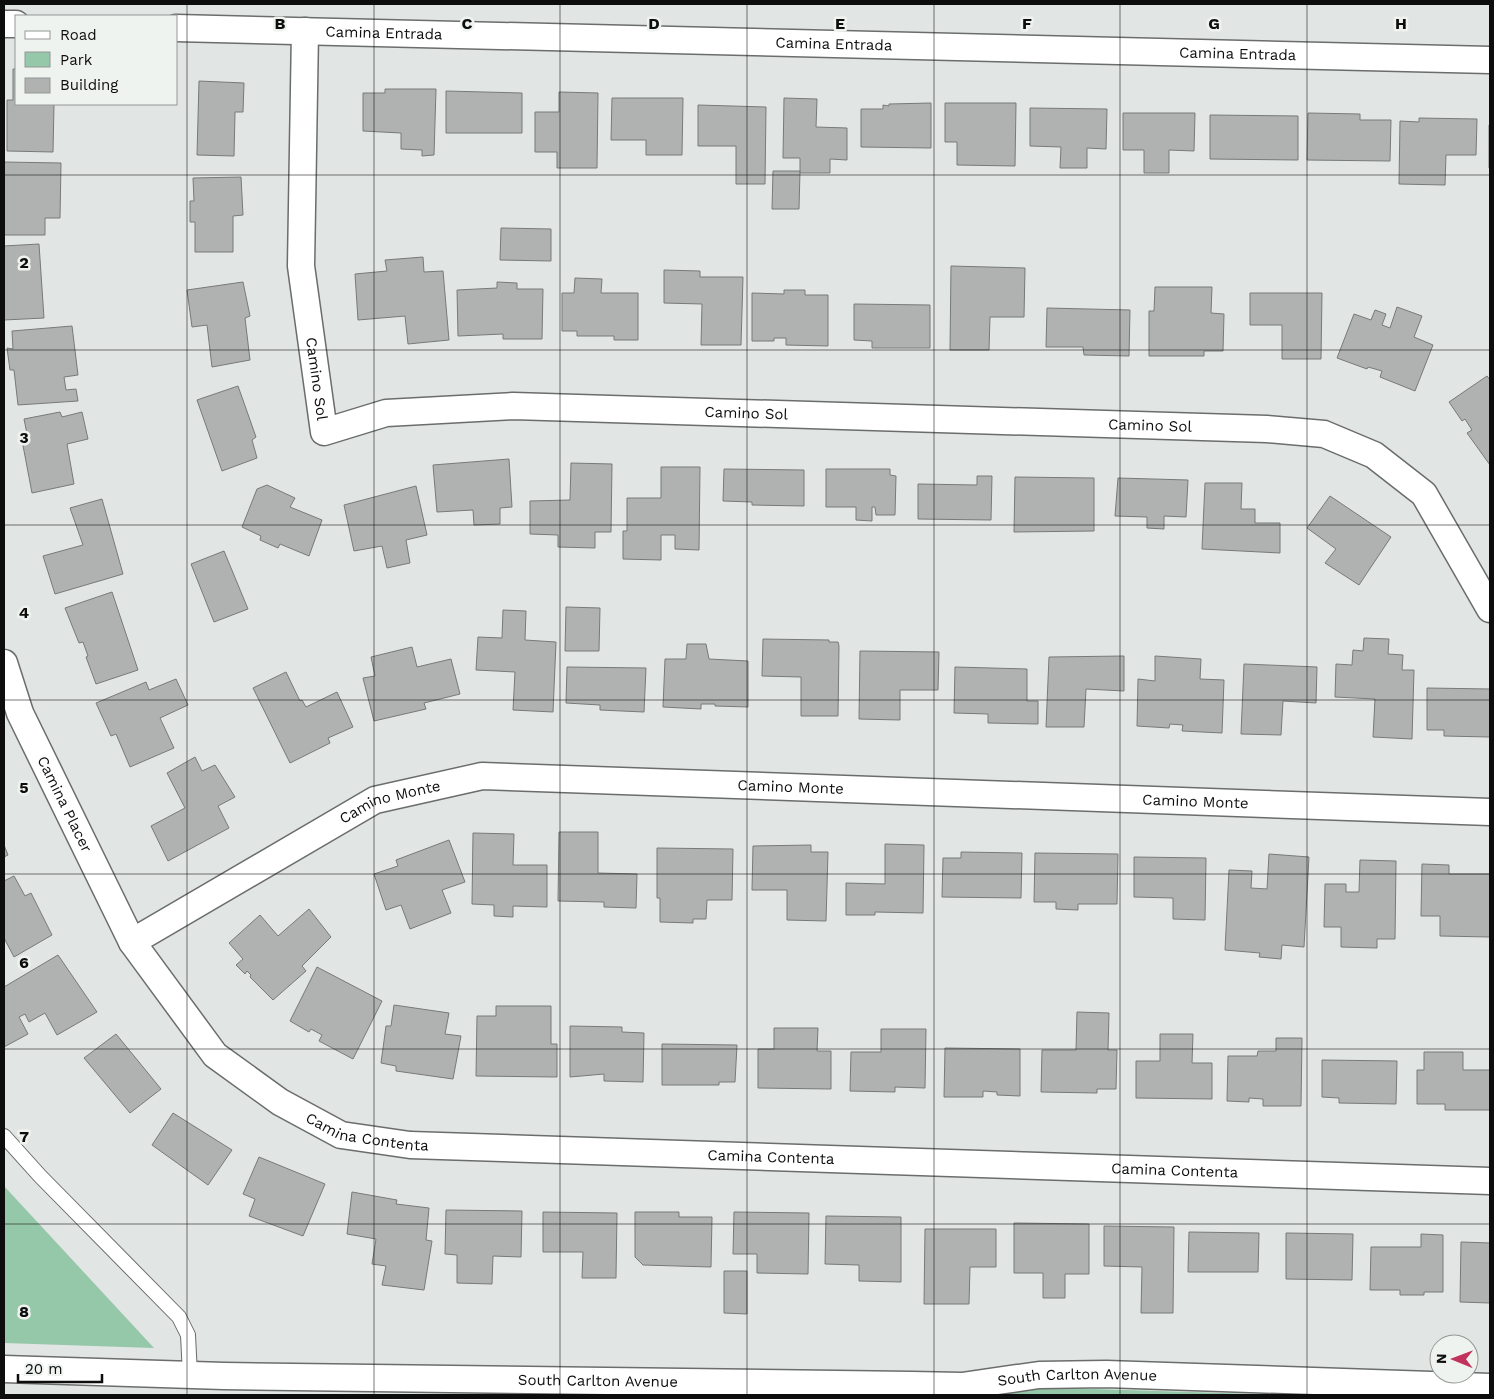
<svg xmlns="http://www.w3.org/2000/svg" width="1494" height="1399" viewBox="0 0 1494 1399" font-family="'Work Sans',sans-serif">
	<rect width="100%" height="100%" fill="#e1e5e3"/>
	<path fill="#95c7a9" d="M4,1186L154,1348L4,1343Z
		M1032,1388H1060L1291,1395H987Z"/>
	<path fill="#afb2b0" stroke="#777a78" d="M13,69H16V104H54L53,152L7,151V100H13Z
		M199,81L244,83L243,112H235L234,156L197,155Z
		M385,89H436L434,155L422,156V150L401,149V133L363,131V93H385Z
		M446,91L522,93V133H446Z
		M559,92L598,93L597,168H557V152H535V112H559Z
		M612,98H683L682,155H646V140H611Z
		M784,98L817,99L816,127L847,128V160L830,159V173H800V158H783Z
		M931,103V148L861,147V109H883V105L889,106V104Z
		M945,103H1016L1015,166L957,165V142H945Z
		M698,105L766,107L765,184H736V146H698Z
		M1030,108L1107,109L1106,149L1087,148V168H1060L1061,147L1030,146Z
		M1123,113H1195L1194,151L1169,150V173H1144V150H1123Z
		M1308,113L1360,114V120H1391L1390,161L1307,160Z
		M1210,115L1298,116V160L1210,159Z
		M1419,118L1477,119L1476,155H1446L1445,185L1399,184L1400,121L1419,122Z
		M1489,125H1490V168H1489Z
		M4,162L61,163L60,218H45V235H4Z
		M773,171H800L799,209H772Z
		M241,177L243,215L233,216V252H195V222H190V201H194L193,178Z
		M501,228L551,229V261L500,260Z
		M39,244L44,318L4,320V246Z
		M423,257L424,272L443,271L449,340L408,344L405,316L358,320L355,274L387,271L385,260Z
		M951,266L1025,268L1024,317H990L989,350H950Z
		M664,270L700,271V277H743L741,345H701L702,304L664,303Z
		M575,278L602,279L601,293H638V340H614V336H577V331H562V293H574Z
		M243,282L250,316L245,318L250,360L212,367L207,325L192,327L187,290Z
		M497,282L517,283V289H543L542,339H503V334L458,336L457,290L497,288Z
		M1155,287H1212L1211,313L1224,314L1223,351H1204V356H1149V311H1154Z
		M784,290H805V295H828V346L786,345V338H774V341H752V293L784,294Z
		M1250,293H1322L1321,359H1282V325H1250Z
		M854,304L930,305V348H872V341L854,340Z
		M1397,307L1422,316L1414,337L1433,345L1415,391L1380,377L1382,371L1368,367L1367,369L1337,358L1354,314L1371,320L1375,310L1386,314L1382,325L1390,328Z
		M1047,308L1130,310L1129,356L1084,355L1083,347H1046Z
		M72,326L78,375L64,377L66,390L76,389L78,401L18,405L14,370H10L7,348L13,349L12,331Z
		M1487,376L1490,380V465L1467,433L1472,430L1465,419L1462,421L1449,402Z
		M238,386L256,437L252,440L257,458L222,471L197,400Z
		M60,412L62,417L82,412L88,439L67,444L74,484L32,493L21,435L27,434L24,419Z
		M509,459L512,507L500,508V524L474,525L473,510L437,512L433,465Z
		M571,463L612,464L611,532H595V548L558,547V535L530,534V501L570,500Z
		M661,467H700L699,550L675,549V535H661V560L623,559V531H627V498H661Z
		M724,469L804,470V506L752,505V502L723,501Z
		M826,469H890V475L896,476L895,515H876L875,507H872V521L856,520V507H826Z
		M977,476H992L991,520L918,519V484L977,485Z
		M1015,477L1094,478V531L1014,532Z
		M1118,478L1188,480L1186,517L1164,516V529L1147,528V517L1115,516Z
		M1205,483H1242L1241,509H1255V523H1280V553L1202,549Z
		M267,485L295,498L290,507L322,520L309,556L280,544L278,548L260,540L261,536L242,527L257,489Z
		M416,486L427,535L406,540L410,563L387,568L382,546L354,551L344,505Z
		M1330,496L1391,537L1359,585L1325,563L1336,549L1307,528Z
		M102,499L123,574L55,594L43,556L83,545L70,508Z
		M224,551L248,609L214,622L191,564Z
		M112,592L138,670L96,684L86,657L88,656L83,642L79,643L65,608Z
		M566,607L600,608L599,651H565Z
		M503,610L526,611L525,640L556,642L553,712L513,710L515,672L476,670L478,637L502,638Z
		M1364,638L1389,639L1388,654L1403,655L1402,670H1414L1412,739L1373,737L1375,699L1335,697L1336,664L1352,665L1353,650L1363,651Z
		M763,639L829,640V642H838L839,646L838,716H801V677L762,676Z
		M687,644H706L709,659L748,661V707L715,706V704H701V709L663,707L665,659H686Z
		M412,647L417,667L451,659L460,694L424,703L426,709L374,721L363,678L375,676L371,657Z
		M860,651L939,652L938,690H900V720L859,719Z
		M1124,656V691L1086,689L1084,727H1046L1049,657Z
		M1155,656L1201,659L1200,679L1224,680L1222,733L1182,731L1183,725L1170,724L1169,728L1137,726L1138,679L1155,681Z
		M1244,664L1317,667L1316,703L1283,701L1281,735L1241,734Z
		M567,667L646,668L644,712L600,710V705L566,703Z
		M955,667L1027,669V701H1038V724L988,723V714L954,713Z
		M286,672L300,701L302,700L306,707L337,692L353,727L328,738L330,743L290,763L253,688Z
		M176,679L188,705L160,718L174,748L130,767L116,734L111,736L96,703L146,682L149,690Z
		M1427,688L1490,689V737L1444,736V730H1427Z
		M195,757L202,771L215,765L235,797L218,806L229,828L168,861L151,826L185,808L167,773Z
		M559,832H598V873L637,874L636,908L604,907V902L558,901Z
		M473,833L514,834L513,865H547V907L513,906V917L494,916V905L472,904Z
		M449,840L465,882L442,890L451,913L410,929L401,905L386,910L374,874L398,866L396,860Z
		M885,844L924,845L923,913L875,912V915H846V883L885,884Z
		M4,845L8,855L4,857Z
		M811,845V852H828L826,921L787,920V890H752L753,846Z
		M657,848L733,849L732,900H707L706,919H693V923L660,922V898H657Z
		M961,852L1022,853L1021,898L942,897L943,858H961Z
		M1035,853L1118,854L1117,904H1078V910L1056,909V902H1034Z
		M1269,854L1309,857L1304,947L1282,945L1281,959L1259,957L1260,953L1225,950L1229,870L1252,871L1251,888L1267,889Z
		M1134,857L1206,858L1205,920L1173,919V898L1134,897Z
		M1360,860L1396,861L1395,939H1377V948L1341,947V927H1324L1325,884H1346V892H1359Z
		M1422,864L1449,865V874H1490V937L1440,936V916H1421Z
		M14,876L25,896L31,893L52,935L14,957L4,938V881Z
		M309,909L331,937L302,966L306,971L273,1000L250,977L251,975L247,971L245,974L236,965L243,959L229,943L260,915L278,936Z
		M58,955L97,1012L57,1035L45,1013L29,1022L25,1014L19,1017L28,1034L4,1047V987Z
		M317,967L382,1001L353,1059L319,1041L322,1035L311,1029L309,1032L290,1021Z
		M394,1005L449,1013L445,1034L461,1036L453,1079L396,1071V1066L381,1063L386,1026H391Z
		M496,1006H551V1044H557V1077L476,1076L477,1016H496Z
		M1077,1012L1109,1013L1108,1050H1117L1116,1089H1097V1093L1041,1092L1042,1050H1076Z
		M570,1026L622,1027V1032L644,1033L643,1082L604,1081V1074L570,1077Z
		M774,1028H818L817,1051H831V1089L758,1088V1049H774Z
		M881,1029H926L925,1088L895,1087V1092L850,1091L851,1052H881Z
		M116,1034L161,1089L130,1113L84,1058Z
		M1160,1034H1193L1192,1063H1212V1099L1136,1098V1061H1160Z
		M1276,1038H1302L1301,1106H1263V1099L1249,1098V1102L1227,1101L1228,1056H1257L1258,1051H1276Z
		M662,1044L737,1045L735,1082H719V1085H662Z
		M945,1048L1020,1049V1096L997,1095V1092L983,1091V1097H944Z
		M1424,1052H1463V1070H1490V1110H1445V1104H1417V1070H1424Z
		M1322,1060L1397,1061L1396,1104L1339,1103V1098L1322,1097Z
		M173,1113L232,1150L208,1185L152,1145Z
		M259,1157L325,1184L303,1236L249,1216L255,1199L243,1194Z
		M352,1192L397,1200L396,1204L429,1208L426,1240L432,1241L424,1290L382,1285L386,1266L372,1264L376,1239L347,1234Z
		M446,1210L522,1211L521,1257L493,1256L492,1284L457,1283V1255L445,1254Z
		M543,1212L617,1213L616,1278H582L583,1252H543Z
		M635,1212H679V1217H712L711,1267L643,1265L635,1257Z
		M734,1212L809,1213L808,1274L757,1273V1254H733Z
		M826,1216L901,1217V1282L859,1281V1265L825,1264Z
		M1014,1223L1089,1224V1274H1065V1298H1043V1273H1014Z
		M1104,1226L1174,1227L1173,1313H1141L1142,1267L1104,1266Z
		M925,1229H996V1267H970L969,1304H924Z
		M1189,1232L1259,1233L1258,1272H1188Z
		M1286,1233L1353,1234L1352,1280L1286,1279Z
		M1421,1234L1443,1235V1292H1424V1295H1400V1290H1370L1371,1247H1421Z
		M1461,1242L1490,1243V1303L1460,1302Z
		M724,1271H747V1314L724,1313Z"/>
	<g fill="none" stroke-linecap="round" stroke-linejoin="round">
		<defs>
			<path id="service" d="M4,1136L40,1176L179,1317L188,1335L190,1375"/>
			<g id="minor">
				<path d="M4,24H16"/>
				<path id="s1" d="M176,28L1490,60"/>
				<path id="s2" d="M305,31L301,266L324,432L386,413L513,406L1267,429L1324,434L1374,455L1424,494L1490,609"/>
				<path id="s3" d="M4,663L20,713L132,942L215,1055L280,1102L341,1135L410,1145L1490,1181"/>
				<path id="s4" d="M132,942L375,800L482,776L1490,812"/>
				<path id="s5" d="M4,1369L224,1376L911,1385L962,1386L1039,1375L1106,1374L1490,1387"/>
			</g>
		</defs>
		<use href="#service" stroke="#6a6d6b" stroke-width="16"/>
		<use href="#minor" stroke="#6a6d6b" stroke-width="29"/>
		<use href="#service" stroke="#fff" stroke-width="14"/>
		<use href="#minor" stroke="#fff" stroke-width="26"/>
	</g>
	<path fill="none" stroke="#0c0d0c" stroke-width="1" stroke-opacity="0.55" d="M187,4V1395M374,4V1395M560,4V1395M747,4V1395M934,4V1395M1120,4V1395M1307,4V1395M4,175H1490M4,350H1490M4,525H1490M4,700H1490M4,874H1490M4,1049H1490M4,1224H1490"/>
	<g text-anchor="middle" stroke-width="5" stroke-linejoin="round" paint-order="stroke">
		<g font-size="15" fill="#0c0d0c" stroke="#eff3f0">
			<text dy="5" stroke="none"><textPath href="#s1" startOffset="208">Camina Entrada</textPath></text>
			<text dy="5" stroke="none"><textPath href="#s1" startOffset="658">Camina Entrada</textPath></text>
			<text dy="5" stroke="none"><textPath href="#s1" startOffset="1062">Camina Entrada</textPath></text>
			<text dy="5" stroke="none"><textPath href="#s2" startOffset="349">Camino Sol</textPath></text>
			<text dy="5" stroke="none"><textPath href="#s2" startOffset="828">Camino Sol</textPath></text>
			<text dy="5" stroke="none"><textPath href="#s2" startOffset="1232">Camino Sol</textPath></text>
			<text dy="5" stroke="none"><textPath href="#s4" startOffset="700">Camino Monte</textPath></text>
			<text dy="5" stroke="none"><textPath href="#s4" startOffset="1105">Camino Monte</textPath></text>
			<text dy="5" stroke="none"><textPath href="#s3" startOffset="154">Camina Placer</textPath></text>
			<text dy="5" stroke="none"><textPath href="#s4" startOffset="295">Camino Monte</textPath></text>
			<text dy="5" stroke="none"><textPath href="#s3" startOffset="622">Camina Contenta</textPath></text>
			<text dy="5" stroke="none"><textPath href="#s3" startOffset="1028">Camina Contenta</textPath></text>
			<text dy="5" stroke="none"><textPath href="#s3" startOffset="1432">Camina Contenta</textPath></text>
			<text dy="5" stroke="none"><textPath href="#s5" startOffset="1074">South Carlton Avenue</textPath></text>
			<text dy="5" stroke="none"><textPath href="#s5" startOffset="594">South Carlton Avenue</textPath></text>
		</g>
	</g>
	<g font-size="16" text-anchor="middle" font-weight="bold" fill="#0c0d0c" stroke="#eff3f0" stroke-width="5" stroke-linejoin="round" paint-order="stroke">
		<text x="280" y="29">B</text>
		<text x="467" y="29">C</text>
		<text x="654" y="29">D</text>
		<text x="840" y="29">E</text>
		<text x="1027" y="29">F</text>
		<text x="1214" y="29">G</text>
		<text x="1401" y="29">H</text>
		<text x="24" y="268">2</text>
		<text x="24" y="443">3</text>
		<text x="24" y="618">4</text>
		<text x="24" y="793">5</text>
		<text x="24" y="968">6</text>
		<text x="24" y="1142">7</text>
		<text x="24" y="1317">8</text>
	</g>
	<rect width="1494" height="1399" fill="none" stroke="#0c0d0c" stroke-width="10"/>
	<rect x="15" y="15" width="162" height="90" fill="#eff3f0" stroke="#949795"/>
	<rect x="25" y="31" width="25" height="8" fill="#ffffff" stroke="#949795"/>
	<text x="60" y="40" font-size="15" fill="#0c0d0c">Road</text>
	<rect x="25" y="52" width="25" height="15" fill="#95c7a9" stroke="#949795"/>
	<text x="60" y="65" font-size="15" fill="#0c0d0c">Park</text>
	<rect x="25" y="78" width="25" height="15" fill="#afb2b0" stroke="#949795"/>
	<text x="60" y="90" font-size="15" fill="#0c0d0c">Building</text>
	<g transform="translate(1454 1359) rotate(271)"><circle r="24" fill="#eff3f0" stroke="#949795"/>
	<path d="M0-4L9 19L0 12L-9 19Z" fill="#c1325c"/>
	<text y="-8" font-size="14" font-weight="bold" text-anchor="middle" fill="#0c0d0c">N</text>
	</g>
	<path d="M18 1374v8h84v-8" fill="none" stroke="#0c0d0c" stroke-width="2.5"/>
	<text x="25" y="1374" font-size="15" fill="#0c0d0c" stroke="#eff3f0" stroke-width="4" paint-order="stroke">20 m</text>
</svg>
